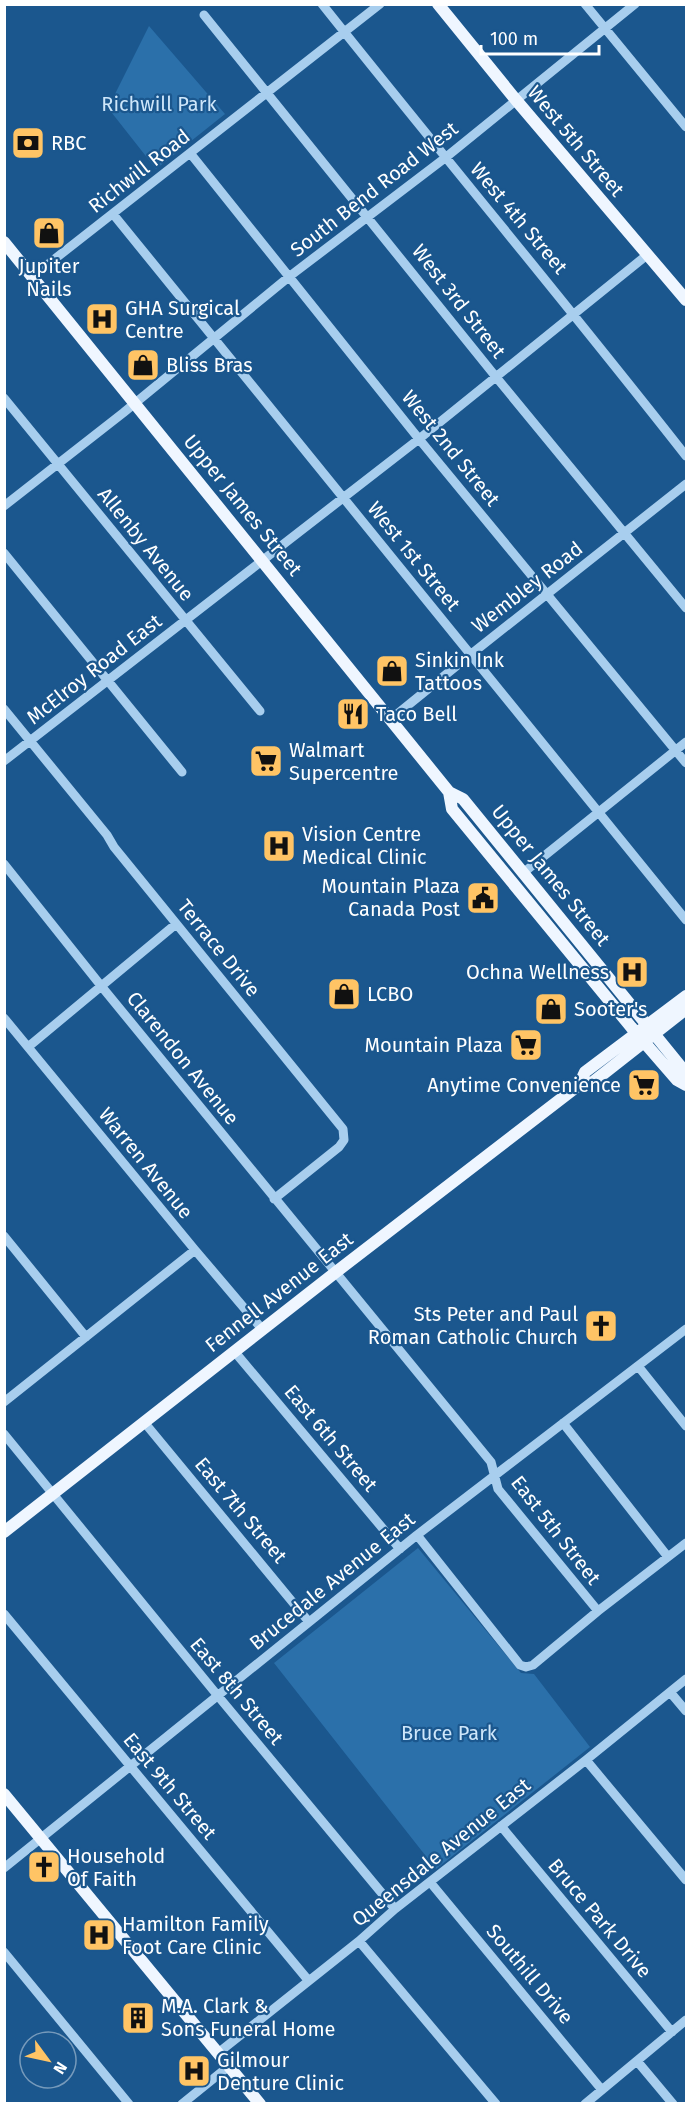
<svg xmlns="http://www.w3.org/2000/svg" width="691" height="2108" viewBox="0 0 691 2108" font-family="'Fira Sans',sans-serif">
	<rect width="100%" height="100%" fill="#1b578e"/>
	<path fill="#2b70aa" d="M149,26L225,114L156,169L108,108Z
		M418,1548L521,1673L534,1674L590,1747L436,1869L274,1663Z"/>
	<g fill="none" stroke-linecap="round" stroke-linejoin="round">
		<path stroke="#a8ceee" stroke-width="9" d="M322,4C443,156 567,304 686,456
			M585,4L686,127
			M204,15L496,377L686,608
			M190,153L419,439L686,763
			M113,214L686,920
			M33,276L380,4
			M4,398L260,711
			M4,506L123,413L290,276L445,158L635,4
			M4,553L182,772
			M4,709L107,835L114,847L343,1129L344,1140L339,1147L274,1199
			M391,719L470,655L686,484
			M4,761L419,439L647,255
			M4,864L102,987L491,1462L498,1489L598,1611
			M523,873L686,742
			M4,1018L195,1250L262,1329
			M28,1047L176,924
			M4,1236L86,1337
			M234,1351L400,1549
			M638,1366L686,1426
			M4,1402L195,1250
			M144,1422L309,1622
			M563,1423L668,1557
			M4,1434L218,1696L395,1909
			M417,1535L520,1665L526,1667L533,1665L598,1611L686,1543
			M4,1614L308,1980
			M670,1692L686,1711
			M586,1760L686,1880
			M501,1826L672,2032
			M4,1868L417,1535L686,1329
			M430,1882L602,2090
			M359,1941L496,2104
			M4,1952L129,2104
			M218,2053L359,1941L395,1909L586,1760L686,1679
			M637,2061L673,2104
			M182,2104L229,2066
			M585,2104L686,2020"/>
		<path stroke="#eff6ff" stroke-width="12" d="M438,4L516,100L686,300
			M4,242L449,792L463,799L686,1073
			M449,792L452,809L631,1027L677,1080L686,1085
			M579,1085L585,1072L686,996
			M4,1532L336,1272L579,1085L593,1082L686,1009
			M4,1794L260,2104"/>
	</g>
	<defs>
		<symbol id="bank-square" viewBox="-11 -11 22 22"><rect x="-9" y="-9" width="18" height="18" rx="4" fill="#ffc465" stroke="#1b578e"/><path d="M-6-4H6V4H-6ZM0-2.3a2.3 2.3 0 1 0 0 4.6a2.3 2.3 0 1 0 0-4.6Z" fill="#111"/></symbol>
		<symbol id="shop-square" viewBox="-11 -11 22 22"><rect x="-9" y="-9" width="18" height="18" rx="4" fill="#ffc465" stroke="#1b578e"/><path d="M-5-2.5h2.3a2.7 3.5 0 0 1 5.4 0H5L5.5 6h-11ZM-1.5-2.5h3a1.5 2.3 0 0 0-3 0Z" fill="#111"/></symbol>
		<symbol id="hospital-square" viewBox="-11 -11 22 22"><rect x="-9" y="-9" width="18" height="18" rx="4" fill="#ffc465" stroke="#1b578e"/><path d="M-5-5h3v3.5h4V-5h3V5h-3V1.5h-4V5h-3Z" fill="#111"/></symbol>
		<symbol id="restaurant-square" viewBox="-11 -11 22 22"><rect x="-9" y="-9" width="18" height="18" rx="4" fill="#ffc465" stroke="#1b578e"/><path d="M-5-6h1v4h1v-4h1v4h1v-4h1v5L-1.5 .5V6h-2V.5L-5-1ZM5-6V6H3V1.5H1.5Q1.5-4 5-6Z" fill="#111"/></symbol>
		<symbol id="supermarket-square" viewBox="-11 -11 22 22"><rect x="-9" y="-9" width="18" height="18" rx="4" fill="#ffc465" stroke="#1b578e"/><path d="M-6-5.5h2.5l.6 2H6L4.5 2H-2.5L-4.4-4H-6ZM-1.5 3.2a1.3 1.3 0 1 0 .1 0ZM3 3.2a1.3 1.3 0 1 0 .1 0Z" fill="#111"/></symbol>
		<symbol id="civic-square" viewBox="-11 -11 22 22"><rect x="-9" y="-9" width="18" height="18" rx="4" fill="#ffc465" stroke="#1b578e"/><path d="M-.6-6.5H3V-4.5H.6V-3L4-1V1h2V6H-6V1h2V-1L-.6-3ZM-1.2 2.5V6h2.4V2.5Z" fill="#111"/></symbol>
		<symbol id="church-square" viewBox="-11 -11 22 22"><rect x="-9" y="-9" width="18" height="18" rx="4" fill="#ffc465" stroke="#1b578e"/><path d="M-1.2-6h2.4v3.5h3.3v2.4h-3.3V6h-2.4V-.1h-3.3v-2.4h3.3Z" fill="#111"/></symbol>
		<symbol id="building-square" viewBox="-11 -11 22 22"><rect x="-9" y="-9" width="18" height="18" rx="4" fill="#ffc465" stroke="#1b578e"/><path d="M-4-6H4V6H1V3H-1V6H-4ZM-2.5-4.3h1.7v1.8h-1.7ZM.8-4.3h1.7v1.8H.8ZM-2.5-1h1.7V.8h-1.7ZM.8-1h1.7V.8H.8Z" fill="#111"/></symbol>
	</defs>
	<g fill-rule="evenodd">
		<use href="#bank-square" x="9" y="124" width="38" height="38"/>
		<use href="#shop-square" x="30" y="214" width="38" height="38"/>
		<use href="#hospital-square" x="83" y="300" width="38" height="38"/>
		<use href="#shop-square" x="124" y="346" width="38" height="38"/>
		<use href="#shop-square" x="373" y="652" width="38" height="38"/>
		<use href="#restaurant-square" x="334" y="695" width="38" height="38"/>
		<use href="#supermarket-square" x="247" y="742" width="38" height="38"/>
		<use href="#hospital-square" x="260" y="827" width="38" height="38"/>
		<use href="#civic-square" x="464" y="879" width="38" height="38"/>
		<use href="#hospital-square" x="613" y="953" width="38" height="38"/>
		<use href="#shop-square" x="325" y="975" width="38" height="38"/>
		<use href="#shop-square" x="532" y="990" width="38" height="38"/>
		<use href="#supermarket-square" x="507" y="1026" width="38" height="38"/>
		<use href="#supermarket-square" x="625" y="1066" width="38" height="38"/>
		<use href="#church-square" x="582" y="1307" width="38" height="38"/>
		<use href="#church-square" x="25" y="1848" width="38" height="38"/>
		<use href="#hospital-square" x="80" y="1916" width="38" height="38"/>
		<use href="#building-square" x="119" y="1999" width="38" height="38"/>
		<use href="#hospital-square" x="175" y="2052" width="38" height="38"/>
	</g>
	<g text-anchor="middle" stroke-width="4.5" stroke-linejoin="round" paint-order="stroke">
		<g font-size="20" fill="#cee6fa" stroke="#1b578e">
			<text x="159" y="111">Richwill Park</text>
			<text x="449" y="1740">Bruce Park</text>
		</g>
		<g font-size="20" fill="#fff" stroke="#1b578e">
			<text transform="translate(576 141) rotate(50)" y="7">West 5th Street</text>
			<text transform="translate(139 171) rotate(-38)" y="7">Richwill Road</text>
			<text transform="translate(374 189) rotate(-38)" y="7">South Bend Road West</text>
			<text transform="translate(519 218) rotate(50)" y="7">West 4th Street</text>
			<text transform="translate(459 301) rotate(52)" y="7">West 3rd Street</text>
			<text transform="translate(451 448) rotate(51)" y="7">West 2nd Street</text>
			<text transform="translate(243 505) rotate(51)" y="7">Upper James Street</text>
			<text transform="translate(146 544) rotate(51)" y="7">Allenby Avenue</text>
			<text transform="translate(414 556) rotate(51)" y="7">West 1st Street</text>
			<text transform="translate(527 587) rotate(-38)" y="7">Wembley Road</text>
			<text transform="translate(94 669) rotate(-38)" y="7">McElroy Road East</text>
			<text transform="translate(551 875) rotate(51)" y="7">Upper James Street</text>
			<text transform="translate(219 948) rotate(51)" y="7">Terrace Drive</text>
			<text transform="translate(183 1058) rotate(51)" y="7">Clarendon Avenue</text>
			<text transform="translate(146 1163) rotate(51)" y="7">Warren Avenue</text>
			<text transform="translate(279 1292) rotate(-38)" y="7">Fennell Avenue East</text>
			<text transform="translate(331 1438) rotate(50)" y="7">East 6th Street</text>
			<text transform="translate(241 1510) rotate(50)" y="7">East 7th Street</text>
			<text transform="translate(556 1530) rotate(52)" y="7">East 5th Street</text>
			<text transform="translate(332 1581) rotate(-39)" y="7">Brucedale Avenue East</text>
			<text transform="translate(237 1691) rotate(50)" y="7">East 8th Street</text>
			<text transform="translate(170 1786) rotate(50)" y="7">East 9th Street</text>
			<text transform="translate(441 1852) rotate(-39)" y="7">Queensdale Avenue East</text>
			<text transform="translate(600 1918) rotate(50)" y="7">Bruce Park Drive</text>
			<text transform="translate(530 1974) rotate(50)" y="7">Southill Drive</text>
		</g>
		<g font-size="20" fill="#fff" stroke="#1b578e" text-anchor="start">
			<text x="51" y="150">RBC</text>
			<text x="49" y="273" text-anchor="middle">Jupiter<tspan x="49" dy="23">Nails</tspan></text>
			<text x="125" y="315">GHA Surgical<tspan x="125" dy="23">Centre</tspan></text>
			<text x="166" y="372">Bliss Bras</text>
			<text x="415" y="667">Sinkin Ink<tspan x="415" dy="23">Tattoos</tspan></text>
			<text x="376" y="721">Taco Bell</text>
			<text x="289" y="757">Walmart<tspan x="289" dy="23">Supercentre</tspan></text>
			<text x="302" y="841">Vision Centre<tspan x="302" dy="23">Medical Clinic</tspan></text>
			<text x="460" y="893" text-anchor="end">Mountain Plaza<tspan x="460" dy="23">Canada Post</tspan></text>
			<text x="609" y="979" text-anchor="end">Ochna Wellness</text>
			<text x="367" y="1001">LCBO</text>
			<text x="574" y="1016">Sooter's</text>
			<text x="503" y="1052" text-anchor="end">Mountain Plaza</text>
			<text x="621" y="1092" text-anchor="end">Anytime Convenience</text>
			<text x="578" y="1321" text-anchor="end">Sts Peter and Paul<tspan x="578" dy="23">Roman Catholic Church</tspan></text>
			<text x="67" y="1863">Household<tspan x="67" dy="23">Of Faith</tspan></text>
			<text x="122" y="1931">Hamilton Family<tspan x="122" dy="23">Foot Care Clinic</tspan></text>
			<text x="161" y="2013">M.A. Clark &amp;<tspan x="161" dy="23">Sons Funeral Home</tspan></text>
			<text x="217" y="2067">Gilmour<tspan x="217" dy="23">Denture Clinic</tspan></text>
		</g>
	</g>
	<rect width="691" height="2108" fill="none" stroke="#ffffff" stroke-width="12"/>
	<g transform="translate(48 2060) rotate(123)"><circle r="28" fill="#1b578e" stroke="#769abb" stroke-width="1.5"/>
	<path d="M0-4.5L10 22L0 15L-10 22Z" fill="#ffc465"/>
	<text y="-9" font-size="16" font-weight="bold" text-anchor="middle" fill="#ffffff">N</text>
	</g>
	<path d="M481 45v9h118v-9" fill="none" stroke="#ffffff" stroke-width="3"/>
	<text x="490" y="45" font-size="18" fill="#ffffff" stroke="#1b578e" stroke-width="4.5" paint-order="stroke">100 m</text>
</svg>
